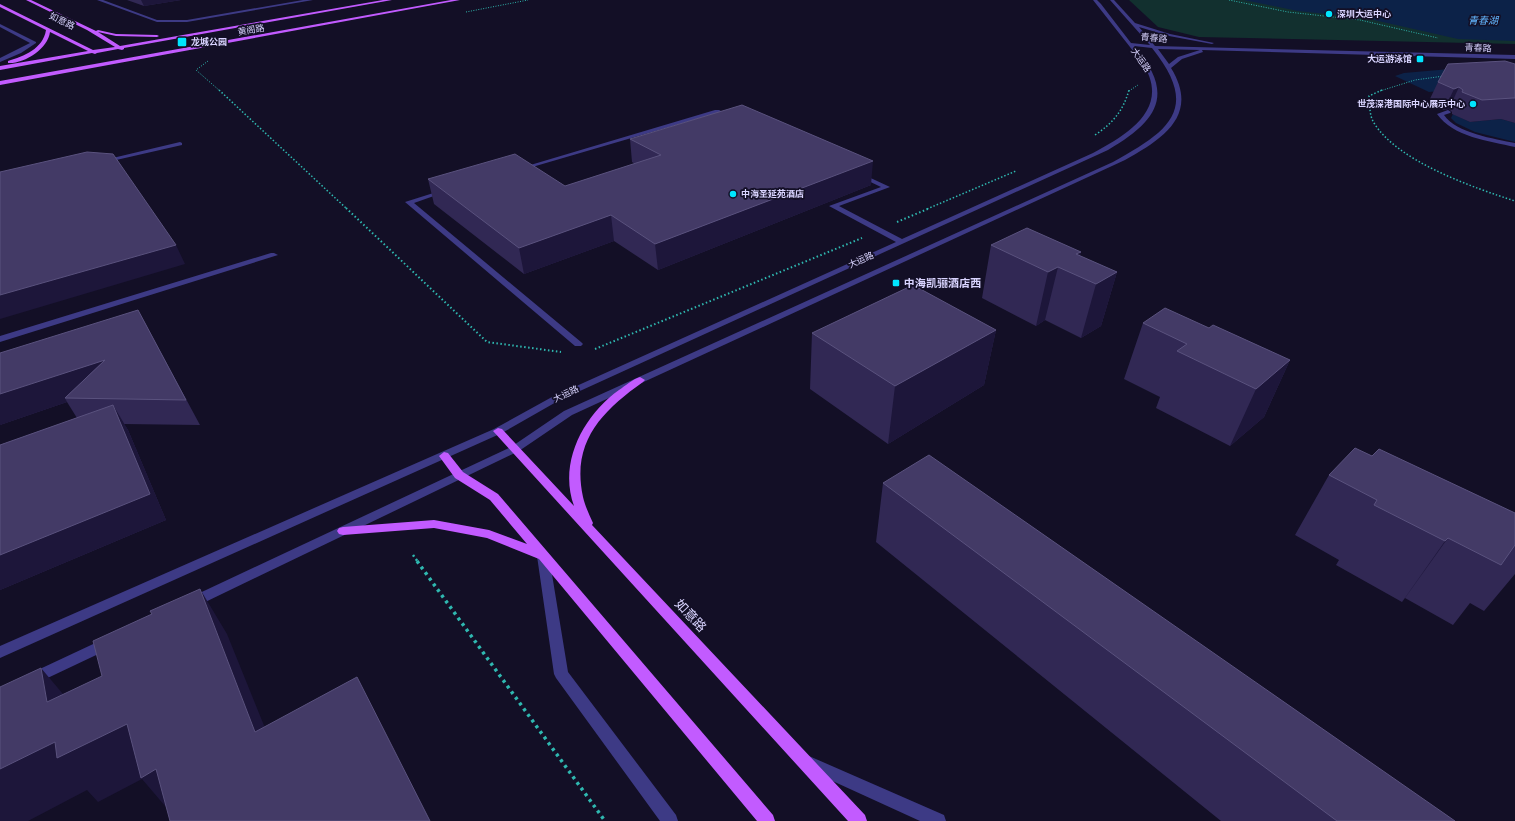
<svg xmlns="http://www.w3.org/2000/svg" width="1515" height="821" viewBox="0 0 1515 821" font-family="'Asap Condensed','Noto Sans SC',sans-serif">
	<rect width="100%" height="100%" fill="#130f26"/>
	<path fill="#12302f" d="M1129,0H1515V44L1199,37L1158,27Z"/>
	<path fill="#0c2248" d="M1244,0H1515V41L1458,39L1365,18L1298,11Z
		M1450,69L1439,91L1429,92L1395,76L1404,73Z
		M1453,114L1470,122L1501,119L1515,123V142L1475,132L1456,123L1451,118Z"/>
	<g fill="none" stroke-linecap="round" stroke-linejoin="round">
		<path stroke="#2fb8b0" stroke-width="1" stroke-dasharray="1 1.5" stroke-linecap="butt" d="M1229,0L1288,12L1360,20L1438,38
			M466,12L528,0
			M208,61L196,70L220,91
			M1129,91L1138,85
			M1380,91L1415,80L1444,76"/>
		<path stroke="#2fb8b0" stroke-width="1.5" stroke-dasharray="1.5 2" stroke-linecap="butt" d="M219,90L347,209
			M1382,90L1369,96C1370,105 1369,115 1374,123C1397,161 1474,188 1515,201
			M1095,135C1113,123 1123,111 1129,90
			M927,209L1016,171"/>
		<path stroke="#2fb8b0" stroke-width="2" stroke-dasharray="1.5 2.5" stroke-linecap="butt" d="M346,208L487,342L561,352
			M897,222L930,208
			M595,349L862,238"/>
		<path stroke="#2fb8b0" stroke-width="2.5" stroke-dasharray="2 3" stroke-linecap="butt" d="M413,555L418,562"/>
		<path stroke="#2fb8b0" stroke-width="3.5" stroke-dasharray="3 4" stroke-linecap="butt" d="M417,561L605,821"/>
		<path fill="#3d3a85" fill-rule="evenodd" d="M97,0H103L157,20H187L303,0H313L187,22H157Z
			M1093,0H1097L1101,4L1131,43L1150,45L1110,0H1114L1135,23L1170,34L1214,43L1212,44L1169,36L1139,27L1155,46L1515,55V59L1202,50L1203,52L1182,59L1171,68C1200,115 1163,139 1125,160L572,415L519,451L197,606L193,607L189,606L187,602L189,598L511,447L564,411L1113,162C1169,131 1201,109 1152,48L1134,46C1176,94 1158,121 1108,150L558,401L502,433L0,658V646L494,429L552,397L896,242L829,206L881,187L858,176V174H862L890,187L839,206L902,239L1093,153C1129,134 1173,107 1141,61ZM1158,49L1200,50L1178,57L1169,64Z
			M0,24L36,42V43L21,53L0,62V58L30,43L0,27Z
			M715,110H719L733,117L730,119L717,113L522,170L517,169Z
			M1448,110L1451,112L1450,113L1444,115C1456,133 1495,139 1515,143V147C1489,141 1453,137 1437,114Z
			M180,142L182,143V145L103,163L100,161Z
			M443,190L448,191L414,203L581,342L583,344L581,346H575L405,202Z
			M271,253H274L278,255L0,342V336Z
			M543,551L547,553L549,556L568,672L676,815L678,821H660L556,678L554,674L537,556L539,553Z
			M106,638L111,640L113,644L111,648L37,683L32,685L27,683L25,679L27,675Z
			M809,756L944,815L946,821H920L804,768L802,763L804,758Z"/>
		<path fill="#c25bff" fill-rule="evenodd" d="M26,0H31L96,31L98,30L116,34L157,35L159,36L157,37L116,36L98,32L120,46L383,0H392L124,48V49L122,50L118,49L97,53L95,54L92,53L0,70V66L88,51L50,32C48,49 24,64 8,63V61C24,56 43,49 46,30L0,7V4L93,50L115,47L87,30Z
			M451,0H460L0,85V81Z
			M640,377L645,380L643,382C602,411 571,442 583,497C585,506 589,514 593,523L592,525L865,815L867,821H848L493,431L498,428L502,429L574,506C558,462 584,415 619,390C625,386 633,379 640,377Z
			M444,452L448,453L463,472L498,494L773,815L775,821H757L539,559L487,538L434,528L343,535L339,534L337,531L339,528L343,527L434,520L489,530L527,544L490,500L455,478L439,456Z"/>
	</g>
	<path fill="#312854" d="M127,0H181L144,6Z
		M1515,64V123L1501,119L1470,122L1452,114V112L1449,109L1444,110L1428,103L1438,82Z
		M630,139L871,185L658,270L614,241L524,274L434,204L428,179L565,186L635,164L632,162Z
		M991,245L1080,256L1117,272L1101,326L1081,338L1045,320L1036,326L982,298Z
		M138,310L200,425L124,424L128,430L166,520L0,590V445L77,418L67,402L0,425Z
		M1143,323L1209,328L1290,360L1264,417L1230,446L1156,408L1160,397L1124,379Z
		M996,330L984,385L888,444L810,389L812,333Z
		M1372,456L1515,513V574L1484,611L1470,603L1453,625L1405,598L1402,602L1336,565L1339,560L1295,535L1329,475Z
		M883,483L1455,821H1221L876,542Z"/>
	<path fill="#1d163a" d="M141,0H181L144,6Z
		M1459,87L1449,109L1444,110L1454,89Z
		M873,161L871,185L658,270L655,244Z
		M611,215L614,241L524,274L519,248Z
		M176,245L185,264L0,319V295Z
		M1081,252L1076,275V254Z
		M1058,267L1045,320L1036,326L1048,272Z
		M1117,272L1101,326L1081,338L1096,284Z
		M996,330L984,385L888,444L895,386Z
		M105,360L65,398L67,402L0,425V394Z
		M1290,360L1264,417L1230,446L1256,389Z
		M113,405L128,430L166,520L0,590V555Z
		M1448,538L1405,598L1402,602L1445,541Z
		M200,589L227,634L284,775L255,732Z
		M41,668L79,713L127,724L162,768L177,820L142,779L98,802L87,790L28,821H0V769L47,702Z"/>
	<path fill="#433a66" stroke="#5a527e" d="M1505,61L1515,64V98H1513L1482,100L1462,92L1463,90L1459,87L1454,89L1438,82L1448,64Z
		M742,105L873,161L655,244L611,215L519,248L428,179L515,154L565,186L661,155L630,139Z
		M87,152L113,154L176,245L0,295V172Z
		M1027,228L1081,252L1076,254L1117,272L1096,284L1058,267L1048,272L991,245Z
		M913,285L996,330L895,386L812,333Z
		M1165,308L1209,328L1213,325L1290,360L1256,389L1177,351L1187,344L1143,323Z
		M138,310L186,400L65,398L105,360L0,394V353Z
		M113,405L150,494L0,555V445Z
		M1355,448L1372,456L1379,449L1515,513V545L1501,565L1448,538L1445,541L1374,505L1377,500L1329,475Z
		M929,455L1455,821H1337L883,483Z
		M200,589L255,732L357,677L430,821H170L156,769L141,778L127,724L57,758L55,742L0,769V687L41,668L47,702L102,676L93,641L152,614L150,611Z"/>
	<g fill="#00e5ff" stroke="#130f26" stroke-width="1.5">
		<circle cx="1329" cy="14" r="4"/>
		<rect x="177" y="37" width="10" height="10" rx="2"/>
		<rect x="1416" y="55" width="8" height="8" rx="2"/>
		<circle cx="1473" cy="104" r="4"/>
		<circle cx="733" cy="194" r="4"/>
		<rect x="892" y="279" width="8" height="8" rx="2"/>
	</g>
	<g text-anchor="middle" stroke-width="3.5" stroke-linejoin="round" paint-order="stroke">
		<g font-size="9" font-weight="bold" fill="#d9d4ff" stroke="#130f26" text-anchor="start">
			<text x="1337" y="17">深圳大运中心</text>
			<text x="191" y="45">龙城公园</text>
			<text x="1412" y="62" text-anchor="end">大运游泳馆</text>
			<text x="1465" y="107" text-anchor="end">世茂深港国际中心展示中心</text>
			<text x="741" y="197">中海圣延苑酒店</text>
		</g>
		<g font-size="9" fill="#d9d4ff" stroke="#130f26">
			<text transform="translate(62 21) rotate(26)" y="3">如意路</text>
			<text transform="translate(251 30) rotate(-10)" y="3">黄阁路</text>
			<text transform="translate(1154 38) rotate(5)" y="3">青春路</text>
			<text transform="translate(1478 48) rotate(2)" y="3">青春路</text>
			<text transform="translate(1141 60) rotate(55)" y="3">大运路</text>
			<text transform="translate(861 260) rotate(-24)" y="3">大运路</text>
			<text transform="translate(566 394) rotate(-25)" y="3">大运路</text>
		</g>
		<g font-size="10" font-style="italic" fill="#62b6ff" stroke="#130f26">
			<text x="1483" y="24">青春湖</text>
		</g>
		<g font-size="11" font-weight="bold" fill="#d9d4ff" stroke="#130f26" text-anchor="start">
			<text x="904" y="287">中海凯骊酒店西</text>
		</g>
		<g font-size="13" fill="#d9d4ff" stroke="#130f26">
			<text transform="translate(691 615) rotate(47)" y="5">如意路</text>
		</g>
	</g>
</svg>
